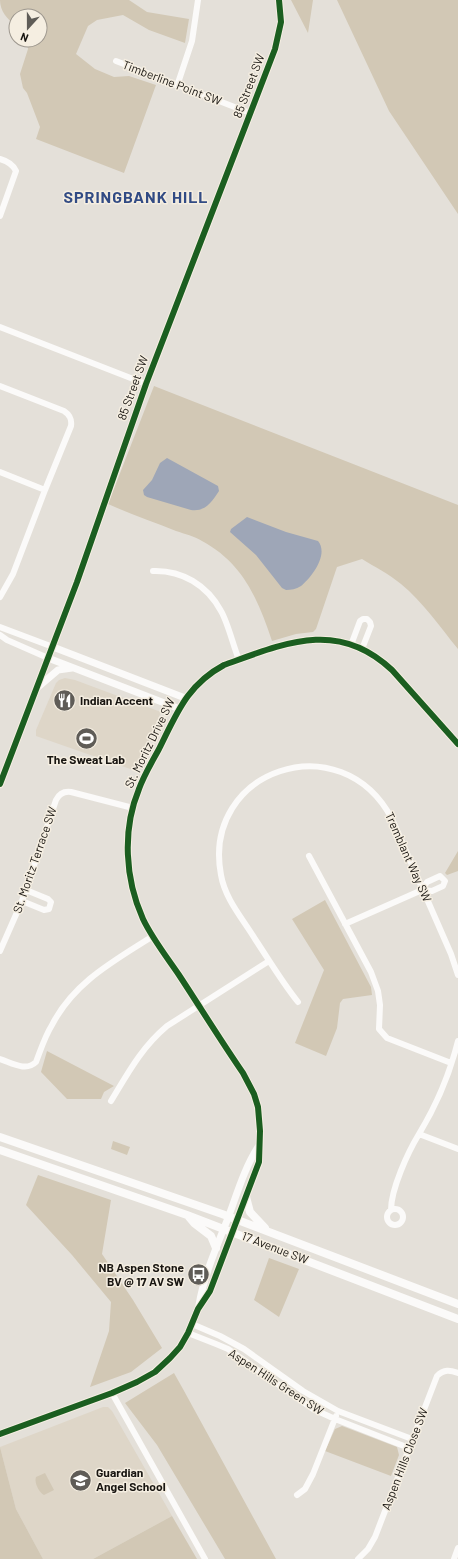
<svg xmlns="http://www.w3.org/2000/svg" width="458" height="1559" viewBox="0 0 458 1559" font-family="Barlow,sans-serif">
	<rect width="100%" height="100%" fill="#e4e0d9"/>
	<path fill="#ded6c8" d="M65,678L75,680L161,712L136,771L36,736V730L56,683L59,680Z
		M103,1407H108L112,1411L172,1516L93,1559H43L16,1509L0,1447Z"/>
	<path fill="#d2c8b5" d="M0,0H129L147,12L189,19L185,43L149,30L123,15L97,20L88,26L76,54L95,69L114,77L129,76L156,85L124,173L36,139L40,127L27,93L23,88L20,74L28,49L27,40H40V16H16V26C7,19 0,11 0,0Z
		M291,0H313L308,33Z
		M337,0H458V214L389,111Z
		M154,386L458,505V649C440,627 423,602 401,584C389,574 375,567 362,559L337,567L316,629L313,632L296,634L272,641C258,599 243,563 202,541C194,536 185,534 176,531C154,522 130,514 108,504Z
		M458,851V871L447,875L445,873Z
		M325,900L363,972L371,987L372,995L343,999L340,1003L337,1028L326,1056L295,1043L324,970L292,919Z
		M47,1051L114,1086L104,1092L101,1099H67L41,1072Z
		M113,1141L130,1147L127,1155L111,1149Z
		M38,1175L111,1200L102,1254L133,1300L162,1348L131,1372L90,1387L109,1331L111,1302L72,1255L26,1205Z
		M269,1258L299,1269L279,1317L254,1300Z
		M174,1373L183,1389L276,1559H225L157,1445L125,1403Z
		M342,1426L397,1447L399,1455L391,1476L325,1451L335,1429Z
		M0,1447L16,1509L43,1559H0Z
		M45,1473L54,1490L44,1495C39,1492 34,1483 36,1477Z
		M172,1516L197,1559H93Z"/>
	<path fill="#9ea6b7" d="M167,458L218,486L219,491C212,502 205,512 191,510L147,497L144,495L143,490L152,480L160,463Z
		M247,517L286,532L318,541C329,554 312,577 301,586C296,589 291,590 286,590L282,588L256,555L230,532L231,529Z"/>
	<g fill="none" stroke-linecap="round" stroke-linejoin="round">
		<path stroke="#fbfaf9" stroke-width="6" d="M116,61L250,113
			M177,86L192,41L198,0
			M0,159C7,161 13,164 16,171L0,216
			M0,327L146,384
			M0,386L64,411C70,415 72,419 71,426L45,490L0,472
			M153,571C182,570 207,585 221,611C228,623 233,645 239,660
			M0,597L13,574L45,490
			M0,627L53,647
			M0,635L7,640L48,658
			M351,645L360,621L363,619H367L370,622L371,626L362,649
			M309,856L371,972L378,991L380,1005L379,1029L387,1038L451,1063
			M440,876L445,881L443,886L432,891L422,890L427,882Z
			M22,901L44,910L49,909L51,902L48,899L26,890
			M345,924L422,890
			M0,951L22,901L56,800C59,794 64,791 71,792L133,808
			M298,1002C282,982 269,960 255,939C243,919 225,899 221,875C201,770 341,722 392,819L451,954L458,975
			M458,1041C450,1073 436,1106 419,1134L458,1149
			M0,1059C12,1063 26,1072 36,1062C41,1049 45,1036 52,1025C74,982 114,961 153,936
			M111,1101C128,1073 141,1048 167,1026L269,961
			M387 1217a8 8 0 1 1 16 0a8 8 0 1 1-16 0Z
			M391,1210C391,1189 408,1152 419,1134
			M192,1324L220,1336L244,1349L303,1391L338,1411L412,1439
			M188,1333L216,1344L228,1349L313,1409L335,1419L409,1448
			M112,1393L205,1559
			M297,1495L305,1489L313,1474L336,1416
			M358,1559L368,1549L375,1537L437,1376C444,1369 450,1370 458,1373
			M454,1559L458,1548"/>
		<path stroke="#fbfaf9" stroke-width="7" d="M53,647L185,698
			M48,658L180,709
			M38,687L58,670L72,668
			M0,784L77,582L146,384L275,49L281,22L279,0
			M199,1305C204,1275 217,1246 228,1218C237,1194 244,1169 258,1147
			M0,1434L112,1393L137,1382L155,1372L170,1358L180,1347L188,1333L198,1309L210,1291L259,1162L260,1131L258,1107L254,1094L243,1073C221,1041 200,1007 179,975C166,956 152,938 143,919C125,879 122,830 139,789C144,775 152,762 159,749C177,713 187,685 224,665C285,643 338,619 392,670L458,744"/>
		<path stroke="#fbfaf9" stroke-width="8" d="M0,1137L222,1214L458,1304
			M0,1150L187,1215L458,1319
			M246,1197L250,1212L265,1228
			M189,1217L194,1223L211,1236L216,1248"/>
		<defs>
			<path id="cycleway" d="M0,784L77,582L146,384L275,49L281,22L279,0
				M0,1434L112,1393L137,1382L155,1372L170,1358L180,1347L188,1333L198,1309L210,1291L259,1162L260,1131L258,1107L254,1094L243,1073C221,1041 200,1007 179,975C166,956 152,938 143,919C125,879 122,830 139,789C144,775 152,762 159,749C177,713 187,685 224,665C285,643 338,619 392,670L458,744"/>
		</defs>
		<use href="#cycleway" stroke="#f5eee1" stroke-width="8"/>
		<use href="#cycleway" stroke="#1b5e20" stroke-width="6"/>
	</g>
	<defs>
		<symbol id="restaurant-disc" viewBox="-11 -11 22 22"><circle r="9.5" fill="#5f5c57" stroke="#f5eee1"/><path d="M-5-6h1v4h1v-4h1v4h1v-4h1v5L-1.5 .5V6h-2V.5L-5-1ZM5-6V6H3V1.5H1.5Q1.5-4 5-6Z" fill="#fff"/></symbol>
		<symbol id="stadium-disc" viewBox="-11 -11 22 22"><circle r="9.5" fill="#5f5c57" stroke="#f5eee1"/><path d="M0-5a6.5 5 0 1 0 0 10a6.5 5 0 1 0 0-10ZM-3.5-1.8h7v3.6h-7Z" fill="#fff"/></symbol>
		<symbol id="bus-disc" viewBox="-11 -11 22 22"><circle r="9.5" fill="#5f5c57" stroke="#f5eee1"/><path d="M-5-6H5V4H4V6H2V4H-2V6H-4V4H-5ZM-3.5-4V0h7V-4ZM-3.5 1.2v1.5H-2V1.2ZM2 1.2v1.5H3.5V1.2Z" fill="#fff"/></symbol>
		<symbol id="school-disc" viewBox="-11 -11 22 22"><circle r="9.5" fill="#5f5c57" stroke="#f5eee1"/><path d="M0-5L7-2L0 1L-7-2ZM-4 1L0 2.5L4 1V4Q0 6-4 4Z" fill="#fff"/></symbol>
	</defs>
	<g fill-rule="evenodd">
		<use href="#restaurant-disc" x="52" y="688" width="25" height="25"/>
		<use href="#stadium-disc" x="74" y="726" width="25" height="25"/>
		<use href="#bus-disc" x="186" y="1262" width="25" height="25"/>
		<use href="#school-disc" x="68" y="1468" width="25" height="25"/>
	</g>
	<g text-anchor="middle" stroke-width="3" stroke-linejoin="round" paint-order="stroke">
		<g font-size="12" fill="#181511" stroke="#f5eee1">
			<text transform="translate(172 83) rotate(21)" y="4">Timberline Point SW</text>
			<text transform="translate(249 86) rotate(-69)" y="4">85 Street SW</text>
			<text transform="translate(133 388) rotate(-70)" y="4">85 Street SW</text>
			<text transform="translate(150 743) rotate(-64)" y="4">St. Moritz Drive SW</text>
			<text transform="translate(408 857) rotate(66)" y="4">Tremblant Way SW</text>
			<text transform="translate(35 860) rotate(-71)" y="4">St. Moritz Terrace SW</text>
			<text transform="translate(275 1248) rotate(21)" y="4">17 Avenue SW</text>
			<text transform="translate(276 1382) rotate(33)" y="4">Aspen Hills Green SW</text>
			<text transform="translate(405 1459) rotate(-69)" y="4">Aspen Hills Close SW</text>
		</g>
		<g font-size="12" font-weight="bold" fill="#181511" stroke="#f5eee1" text-anchor="start">
			<text x="80" y="705">Indian Accent</text>
			<text x="86" y="764" text-anchor="middle">The Sweat Lab</text>
			<text x="184" y="1272" text-anchor="end">NB Aspen Stone<tspan x="184" dy="14">BV @ 17 AV SW</tspan></text>
			<text x="96" y="1477">Guardian<tspan x="96" dy="14">Angel School</tspan></text>
		</g>
		<g font-size="16" font-weight="bold" letter-spacing="1" fill="#324b84" stroke="#f5eee1">
			<text x="136" y="203">SPRINGBANK HILL</text>
		</g>
	</g>
	<g transform="translate(28 28) rotate(201)"><circle r="19" fill="#f5eee1" stroke="#9d978e"/>
	<path d="M0-3L7 15L0 10L-7 15Z" fill="#5f5c57"/>
	<text y="-6" font-size="11" font-weight="bold" text-anchor="middle" fill="#181511">N</text>
	</g>
</svg>
